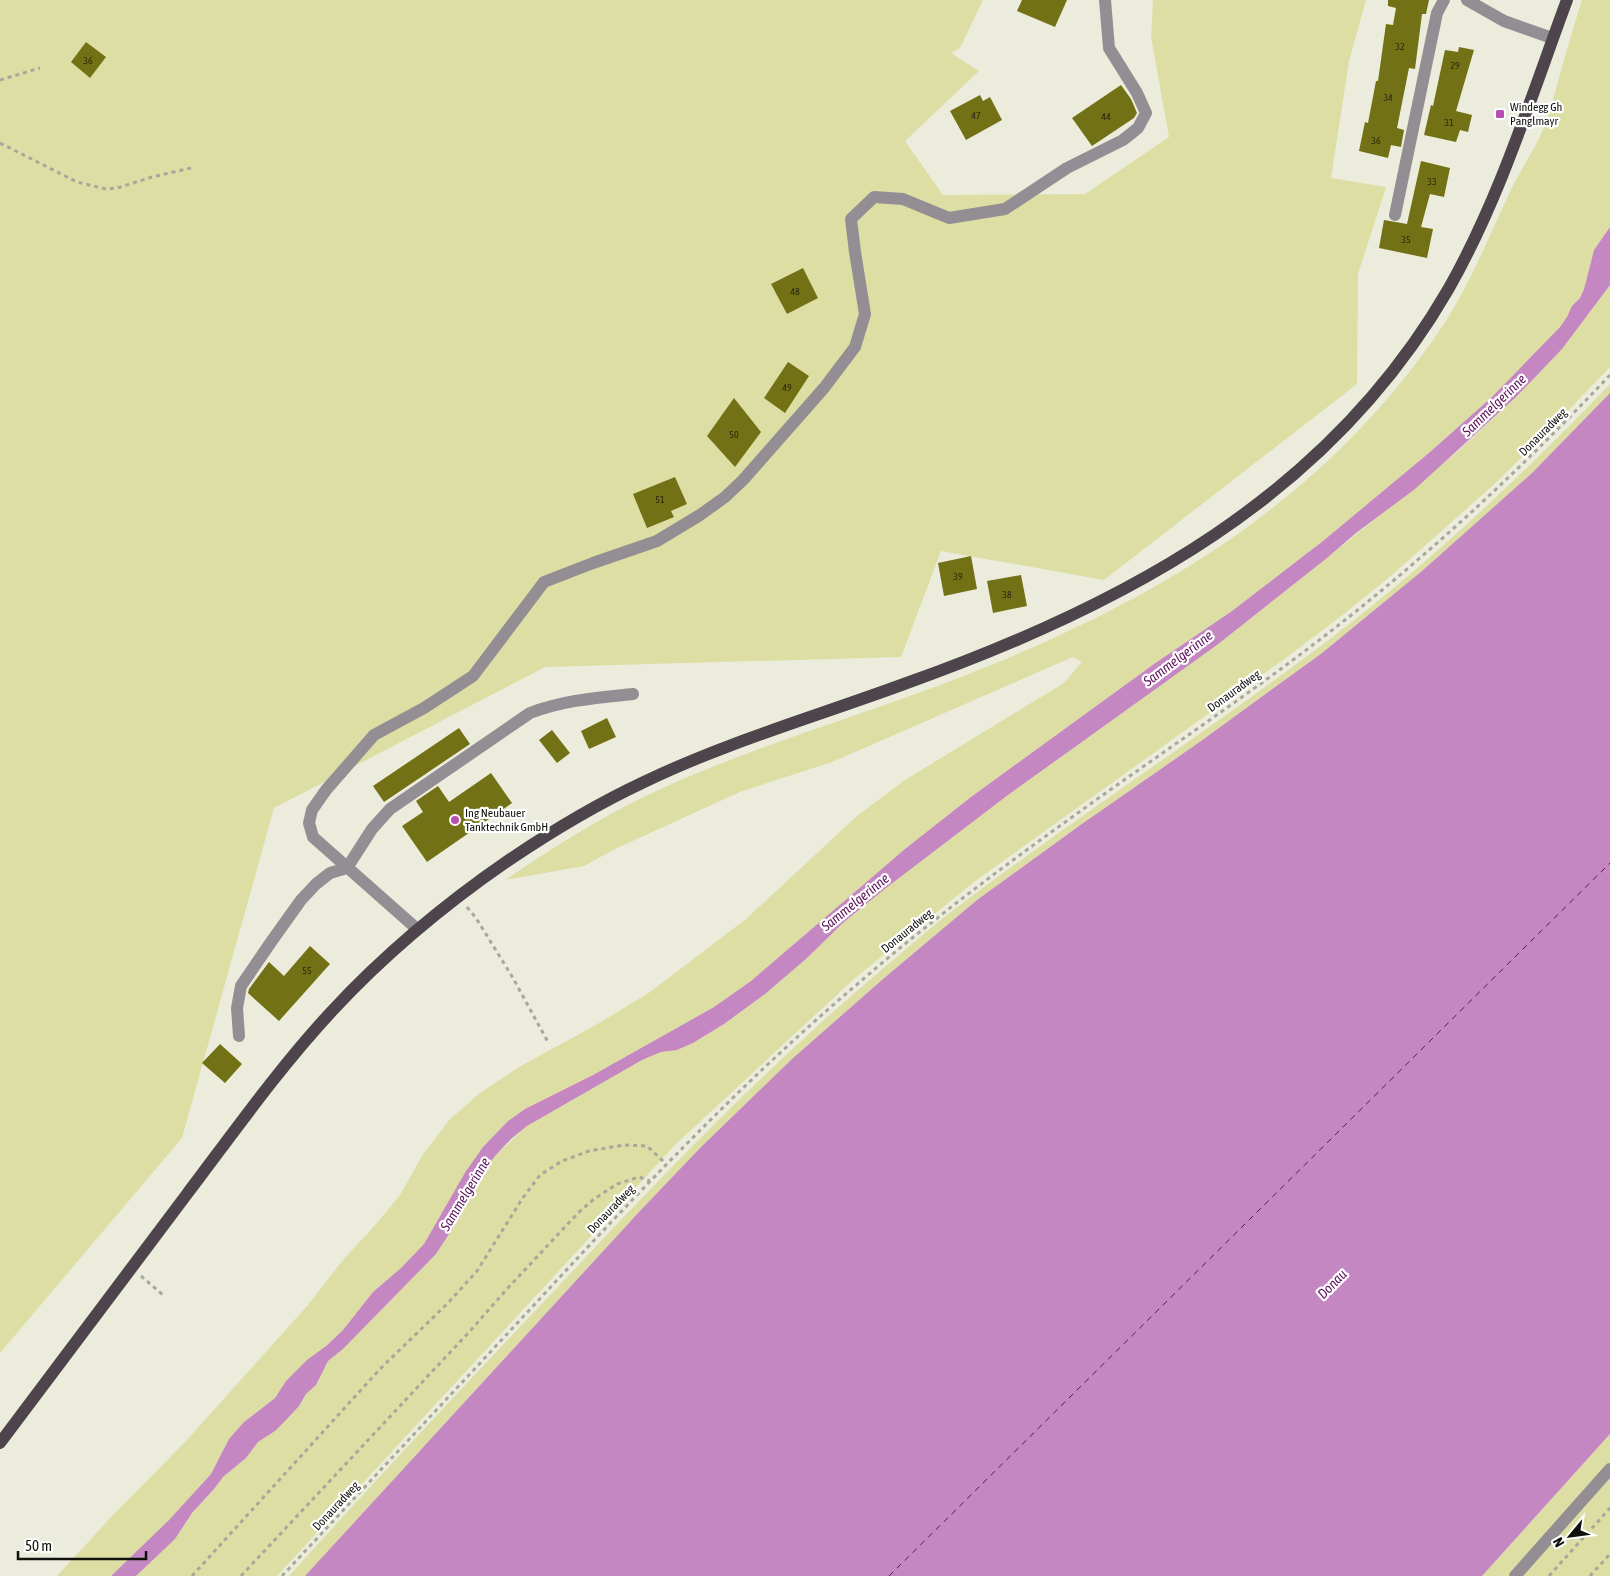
<svg xmlns="http://www.w3.org/2000/svg" width="1610" height="1576" viewBox="0 0 1610 1576" font-family="'Asap Condensed',sans-serif">
	<rect width="100%" height="100%" fill="#ebecdc"/>
	<path fill="#dddea4" d="M0,0H983L960,48L951,53L979,71L905,141L943,195L1085,194L1169,137L1151,37L1153,0H1366L1349,61L1331,178L1386,187L1358,274L1357,384L1104,580L941,551L901,657L545,667L274,808L182,1138L0,1353Z
		M1582,0H1610V227L1594,250L1584,289L1580,298L1572,306L1567,317L1560,327L1493,396L1430,452L1323,541L1232,611L1154,664L971,797L905,849L751,981L714,1007L675,1029L593,1075L525,1109L508,1121L483,1147L452,1196L424,1244L401,1268L373,1292L343,1330L286,1381L275,1398L244,1422L229,1439L211,1474L169,1520L111,1576H57L114,1514L186,1441L307,1306L343,1260L377,1223L400,1195L422,1156L450,1119L480,1093L519,1067L596,1025L650,992L746,919L857,816L905,780L1064,683L1082,662L1073,657L832,762L740,792L615,849L584,866L505,880C551,849 599,818 650,794C741,751 838,723 932,688C1136,612 1315,513 1440,330C1469,287 1488,238 1510,192C1520,170 1535,150 1544,127C1550,114 1553,99 1557,85C1565,56 1573,28 1582,0Z
		M1610,285V367L1535,445L1490,488L1393,574L1344,614L1283,660L974,882L854,979L676,1144L277,1576H135L175,1539L192,1513L214,1489L223,1477L246,1458L258,1442L275,1431L299,1406L306,1394L316,1385L328,1361L343,1349L436,1254L449,1234L481,1175L495,1156L527,1126L642,1060L661,1052L677,1050L693,1043L724,1024L765,994L806,959L844,922L886,888L1008,795L1217,645L1327,558L1457,452L1516,397L1561,350Z
		M1610,384V393L1532,473L1422,571L1322,653L1201,741L1079,826L977,900L883,979L792,1059L700,1148L639,1212L305,1576H289C381,1474 475,1374 570,1274C668,1169 768,1066 878,973C907,948 937,922 968,899C1083,813 1203,734 1318,648C1423,569 1519,479 1610,384Z
		M1610,1434V1576H1482Z"/>
	<path fill="#c587c1" d="M1610,227V285L1562,349L1516,397L1415,489L1356,533L1327,558L1217,645L1008,795L886,888L844,922L806,959L765,994L724,1024L693,1043L677,1050L661,1052L642,1060L527,1126L511,1139L495,1156L481,1175L449,1234L436,1254L343,1349L328,1361L316,1385L306,1394L299,1406L286,1420L275,1431L258,1442L246,1458L223,1477L214,1489L192,1513L175,1539L137,1575L135,1576H111L169,1520L211,1474L229,1439L244,1422L275,1398L286,1381L307,1360L326,1346L343,1330L373,1292L401,1268L424,1244L466,1171L483,1147L508,1121L525,1109L593,1075L675,1029L714,1007L751,981L905,849L971,797L1154,664L1232,611L1323,541L1430,452L1493,396L1560,327L1567,317L1572,306L1580,298L1584,289L1594,250Z
		M1610,393V1434L1482,1576H305L639,1212L700,1148L792,1059L883,979L977,900L1079,826L1201,741L1322,653L1422,571L1532,473Z"/>
	<g fill="none" stroke-linecap="round" stroke-linejoin="round">
		<path stroke="#5e145d" stroke-width="1" stroke-dasharray="6 5" stroke-linecap="butt" d="M889,1576L1610,863"/>
	</g>
	<path fill="#737115" d="M1022,0H1067L1055,27L1017,11Z
		M1388,0H1429L1426,14H1422L1415,69L1409,68L1397,128L1404,130L1401,147L1391,145L1388,158L1359,151L1365,122L1368,123L1376,81H1378L1386,24L1393,25L1396,8L1388,6Z
		M86,42L106,57L90,78L71,62Z
		M1459,47L1474,50L1456,111L1472,115L1468,132L1460,130L1456,142L1424,135L1431,105L1433,106L1445,50L1458,52Z
		M1121,85L1131,99L1137,113L1134,118L1092,146L1072,118Z
		M980,95L983,101L990,97L1002,120L966,140L950,111Z
		M1421,161L1450,168L1444,197L1430,194L1421,227L1433,229L1427,258L1379,248L1384,220L1407,224Z
		M803,268L818,298L787,314L771,284Z
		M788,362L809,376L785,413L764,398Z
		M734,398L761,432L735,467L707,436Z
		M675,477L687,504L671,511L674,517L647,528L633,494Z
		M971,556L977,589L944,596L938,563Z
		M1021,575L1027,606L993,613L987,581Z
		M607,718L616,737L589,749L581,731Z
		M459,728L470,744L384,802L373,786Z
		M552,730L570,753L557,763L539,740Z
		M491,773L512,803L427,862L402,826L423,812L416,801L438,786L449,802Z
		M310,946L330,964L279,1021L248,993L249,989L269,962L284,976Z
		M220,1044L242,1064L225,1083L202,1063Z"/>
	<g fill="none" stroke-linecap="round" stroke-linejoin="round">
		<path stroke="#a7a89b" stroke-width="3" stroke-dasharray="4 4" stroke-linecap="butt" d="M0,80L40,68
			M0,143L77,182L106,189L117,188L152,177L191,168
			M467,907L476,918L513,978L549,1044
			M141,1276L163,1295
			M192,1576L380,1369L448,1303L477,1271L522,1199L540,1175L562,1161L589,1151L624,1145L647,1146L666,1164
			M241,1576L471,1330L506,1290L578,1213L594,1199L617,1184L639,1177L650,1181
			M282,1576C362,1490 442,1404 522,1318C630,1201 739,1084 861,981C929,922 1001,868 1075,815C1165,750 1258,689 1345,620C1440,545 1528,462 1610,375
			M1549,1576L1610,1508
			M1590,1576L1610,1554"/>
		<path stroke="#938e93" stroke-width="12" d="M1467,0L1504,21L1552,38
			M1395,215L1437,13L1444,0
			M417,929L313,837L309,823L312,810L326,790L374,735L424,708L473,676L544,582L593,563L657,541L700,515L725,497L743,480L824,388L855,347L865,314L855,252L851,219L874,197L903,199L949,218L1005,209L1067,168L1123,140L1138,128L1146,113L1137,93L1109,48L1105,0
			M239,1036L237,1008L241,986L271,942L301,900L316,884L330,873L347,868L372,829L390,809L530,713C565,700 595,698 633,694
			M1515,1576L1610,1469"/>
		<path stroke="#4d444c" stroke-width="12" d="M0,1443C62,1360 124,1277 187,1194C234,1132 279,1068 332,1011C385,954 445,904 509,860C552,831 597,804 644,782C727,742 817,716 904,684C1124,606 1329,497 1449,288C1500,198 1531,97 1567,0"/>
	</g>
	<g fill="#b64fb3" stroke="#fff" stroke-width="2">
		<rect x="1495" y="109" width="10" height="10" rx="2.5"/>
		<circle cx="455" cy="820" r="5"/>
	</g>
	<g text-anchor="middle" stroke-width="4.5" stroke-linejoin="round" paint-order="stroke">
		<g font-size="10" fill="#2a290e">
			<text x="1400" y="50">32</text>
			<text x="88" y="64">36</text>
			<text x="1455" y="69">29</text>
			<text x="1388" y="101">34</text>
			<text x="976" y="119">47</text>
			<text x="1106" y="120">44</text>
			<text x="1449" y="126">31</text>
			<text x="1376" y="144">36</text>
			<text x="1432" y="185">33</text>
			<text x="1406" y="243">35</text>
			<text x="795" y="295">48</text>
			<text x="787" y="391">49</text>
			<text x="734" y="438">50</text>
			<text x="660" y="503">51</text>
			<text x="958" y="580">39</text>
			<text x="1007" y="598">38</text>
			<text x="307" y="974">55</text>
		</g>
		<g font-size="12" fill="#11110c" stroke="#fff" text-anchor="start">
			<text x="1510" y="111">Windegg Gh<tspan x="1510" dy="14">Panglmayr</tspan></text>
			<text x="465" y="817">Ing Neubauer<tspan x="465" dy="14">Tanktechnik GmbH</tspan></text>
		</g>
		<g font-size="12" fill="#11110c" stroke="#fff">
			<text transform="translate(1543 432) rotate(-45)" y="4">Donauradweg</text>
			<text transform="translate(1234 691) rotate(-36)" y="4">Donauradweg</text>
			<text transform="translate(907 931) rotate(-39)" y="4">Donauradweg</text>
			<text transform="translate(611 1209) rotate(-46)" y="4">Donauradweg</text>
			<text transform="translate(336 1506) rotate(-47)" y="4">Donauradweg</text>
		</g>
		<g font-size="14" font-style="italic" fill="#5e145d" stroke="#fff">
			<text transform="translate(1494 405) rotate(-44)" y="5">Sammelgerinne</text>
			<text transform="translate(1178 658) rotate(-37)" y="5">Sammelgerinne</text>
			<text transform="translate(855 902) rotate(-39)" y="5">Sammelgerinne</text>
			<text transform="translate(465 1194) rotate(-59)" y="5">Sammelgerinne</text>
			<text transform="translate(1332 1284) rotate(-46)" y="5">Donau</text>
		</g>
	</g>
	<g transform="translate(1570 1536) rotate(241)" stroke="#ffffff" stroke-width="4" paint-order="stroke">
	<path d="M0-4L9 19L0 12L-9 19Z" fill="#11110c"/>
	<text y="-8" font-size="14" font-weight="bold" text-anchor="middle" fill="#11110c">N</text>
	</g>
	<path d="M18 1551v8h128v-8" fill="none" stroke="#11110c" stroke-width="2.5"/>
	<text x="25" y="1551" font-size="15" fill="#11110c" stroke="#ffffff" stroke-width="4" paint-order="stroke">50 m</text>
</svg>
